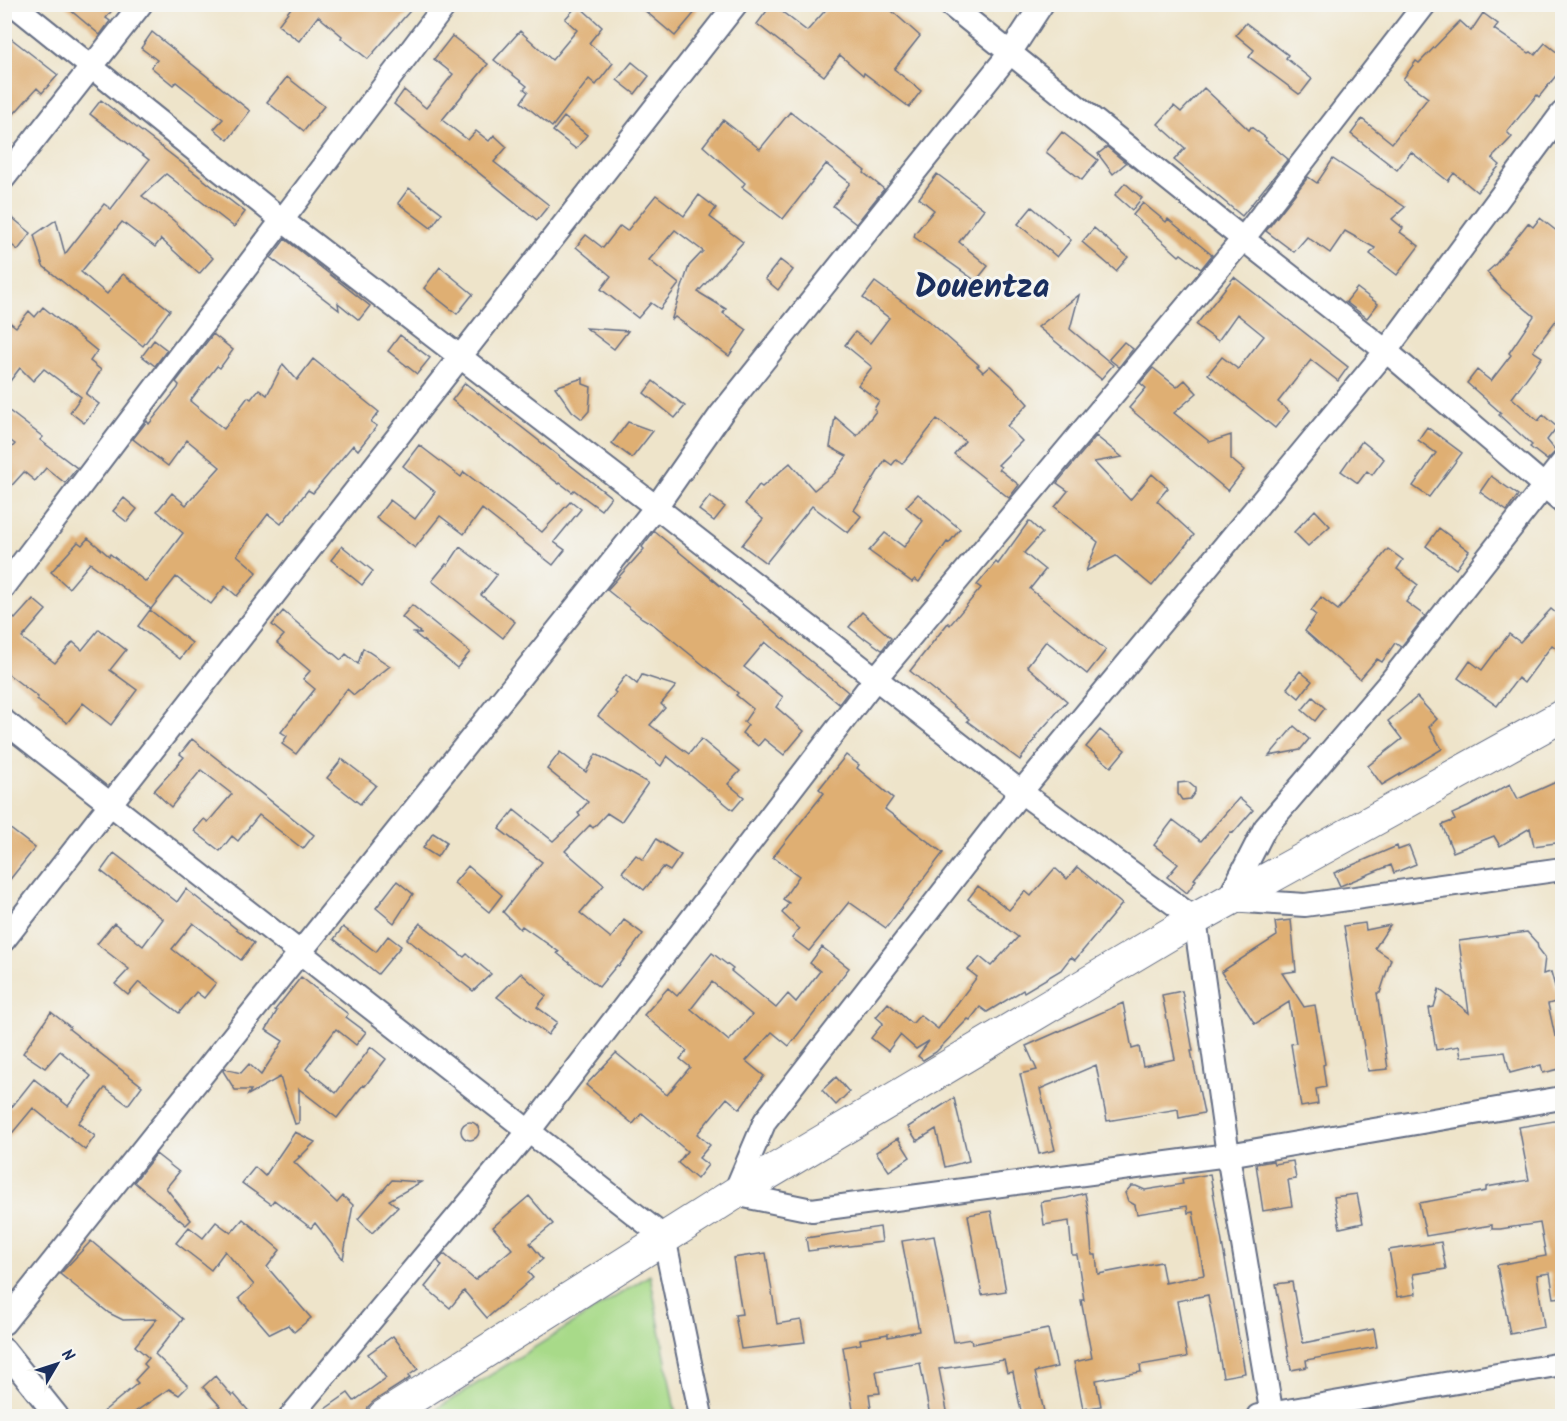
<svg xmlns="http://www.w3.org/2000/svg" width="1567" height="1421" viewBox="0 0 1567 1421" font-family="Kalam,sans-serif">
	<rect width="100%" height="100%" fill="#f6f6f2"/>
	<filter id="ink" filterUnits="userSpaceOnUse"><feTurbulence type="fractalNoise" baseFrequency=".0167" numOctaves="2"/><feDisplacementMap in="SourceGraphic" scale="12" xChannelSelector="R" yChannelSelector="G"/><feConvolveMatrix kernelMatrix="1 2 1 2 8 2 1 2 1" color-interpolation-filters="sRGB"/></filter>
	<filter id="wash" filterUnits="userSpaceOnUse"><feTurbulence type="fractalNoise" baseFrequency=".008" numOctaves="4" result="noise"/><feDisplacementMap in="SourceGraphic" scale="24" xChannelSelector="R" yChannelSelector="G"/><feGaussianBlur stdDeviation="1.35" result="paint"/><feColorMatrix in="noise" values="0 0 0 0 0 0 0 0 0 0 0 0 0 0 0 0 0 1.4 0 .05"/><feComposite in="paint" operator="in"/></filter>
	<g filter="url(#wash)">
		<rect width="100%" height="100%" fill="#eee4ca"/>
		<path fill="#a8da89" stroke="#628474" stroke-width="1.5" d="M650,1275L676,1416H425Z"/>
		<g id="blocks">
			<path fill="#dfaf73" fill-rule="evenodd" d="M63,4H117L106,18L110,21L100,35Z
				M294,4H416L368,59L341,38L342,36L318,16L299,41L278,25Z
				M637,4H702L675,36Z
				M772,4L807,31L831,4H884L920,36L894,69L921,91L909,107L864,73L863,75L840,55L824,76L757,24Z
				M578,5L602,27L589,43L613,63L596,85L589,79L552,127L521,102L528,92L524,89L527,86L494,60L520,31L552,60L577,30L565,19Z
				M1483,13L1498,24L1494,29L1529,53L1531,52L1535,55L1545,43L1563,57V67L1539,97L1537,95L1507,132L1512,137L1492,158L1500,165L1477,192L1454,173L1448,181L1411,152L1397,170L1351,134L1362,119L1392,143L1428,98L1403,79L1416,61L1419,63L1460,21L1471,31Z
				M1246,23L1288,55L1286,58L1312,79L1302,92L1299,94L1249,57L1254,50L1236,35Z
				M152,32L250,111L228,140L214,129L223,119L176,82L173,85L151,67L157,60L141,48Z
				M4,33L58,75L42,93L37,88L4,125Z
				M452,36L488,64L442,120L468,140L476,131L489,141L494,135L507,147L494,162L549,205L537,220L394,104L404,90L426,108L453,74L434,59Z
				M632,62L649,76L635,94L617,80Z
				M287,77L324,106L304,131L267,102Z
				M1204,88L1249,130L1251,127L1266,138L1265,140L1288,159L1242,216L1174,160L1185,148L1158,124L1174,106L1181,112Z
				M101,100L245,212L234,227L166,174L142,196L173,220L213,258L199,274L161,239L155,247L122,222L81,272L107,294L123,274L170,310L143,346L43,266L34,235L56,220L65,254L104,204L111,209L149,160L90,114Z
				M790,112L865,171L864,173L884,189L856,224L833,206L850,183L826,164L783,219L742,187L745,183L703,146L723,120L760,149Z
				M564,117L587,135L576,149L553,131Z
				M1062,132L1098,160L1082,180L1046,152Z
				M1107,147L1126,163L1113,174L1098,154Z
				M1333,159L1405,207L1392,219L1403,228L1400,232L1419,246L1397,275L1370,254L1375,248L1345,231L1330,253L1307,237L1294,252L1266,231L1308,177L1317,183Z
				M937,174L984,209L959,242L988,266L976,281L914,237L915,233L934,210L919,198Z
				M1125,183L1142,198L1132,210L1115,195Z
				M409,188L442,213L431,228L398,203Z
				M656,195L684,216L699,195L716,208L710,217L743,242L698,292L726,309L723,313L747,330L729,356L675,317L671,321L689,266L703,251L675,230L649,260L679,284L660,309L651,303L638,318L601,289L611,276L576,247L586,235L603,248L620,226L627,231Z
				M1143,203L1166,222L1168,219L1212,255L1201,269L1181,254L1179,256L1133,215Z
				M1032,207L1071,240L1057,257L1018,224Z
				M4,211L31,233L18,250L4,239Z
				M1540,218L1563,236V311L1533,351L1542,357L1512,398L1538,421L1543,415L1557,427L1547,440L1556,451L1547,460L1530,447L1532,445L1499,415L1501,413L1467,383L1477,370L1491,381L1511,355L1509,353L1534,316L1502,289L1487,272L1495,265L1528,223L1533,227Z
				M1094,228L1128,257L1116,271L1082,242Z
				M285,239L370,306L359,320L338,303L339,310L271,258Z
				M780,260L793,270L778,290L765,279Z
				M440,267L473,294L457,314L424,288Z
				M1234,277L1348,367L1338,381L1311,360L1278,402L1289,411L1275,428L1208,374L1222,357L1238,369L1264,336L1237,314L1218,341L1196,325Z
				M875,282L929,321L979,365L977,366L983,372L990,366L1012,386L1028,404L1007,426L1022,441L998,465L1001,467L999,469L1019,485L1009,498L954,454L965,441L937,419L902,464L896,460L892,465L885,460L854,510L861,516L848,533L812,506L766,563L742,545L763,519L745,504L759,485L762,487L790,463L814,490L834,474L847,456L830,447L835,417L857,436L876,411L874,409L879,401L858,385L872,367L845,345L855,332L870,343L889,318L863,298Z
				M1357,288L1378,304L1367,318L1346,302Z
				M1079,295L1070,329L1113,365L1101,379L1038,327Z
				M43,307L97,351L90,361L101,370L86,394L99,404L84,423L70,412L81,397L44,369L33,381L20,368L4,389V318L16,327L29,311L35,317Z
				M586,328L628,331L614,349Z
				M213,334L233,350L220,368L217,366L190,401L224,429L248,397L251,399L259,389L267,395L283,364L297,380L313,359L379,412L371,422L377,426L358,450L353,445L313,493L308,490L281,524L268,514L237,555L257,572L237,596L225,586L211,604L176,577L151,609L90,563L69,588L51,572L78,542L82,545L88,538L109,556L110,554L146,582L183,533L157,511L172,493L186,505L220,467L187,440L168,466L133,439L147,421L149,424L178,388L179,385L176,382Z
				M400,335L430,358L417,374L388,351Z
				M154,340L167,350L155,366L142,356Z
				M1124,342L1133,349L1119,367L1109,359Z
				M1153,368L1177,387L1185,380L1197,393L1174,413L1210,442L1231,435V459L1244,470L1228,491L1129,408L1146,388L1140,383Z
				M583,378V384L591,387L589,411L582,419L572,411L555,387Z
				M653,381L685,406L675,418L644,393Z
				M465,383L611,497L601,510L574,490L572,492L560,483L559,484L452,400Z
				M4,407L43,437L40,440L77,468L65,483L46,468L35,481L24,472L4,494V456L15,444L4,436Z
				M628,422L653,431L632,458L612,443Z
				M1427,427L1462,453L1429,497L1413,486L1436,453L1418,440Z
				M1096,436L1122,457L1094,462L1130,500L1152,474L1168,488L1157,501L1194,535L1152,586L1116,556L1086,571L1098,542L1055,507L1068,491L1057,483Z
				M1362,441L1384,459L1372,475L1367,471L1358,483L1341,471Z
				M419,445L461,477L464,472L542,532L571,501L581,509L554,542L565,550L553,565L482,509L464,534L440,516L415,548L376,518L390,500L415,519L435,492L403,466Z
				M1491,476L1518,495L1507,511L1480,492Z
				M918,494L960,529L949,543L947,542L919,582L915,579L912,582L869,551L885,533L904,547L923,521L906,507Z
				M710,496L725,507L714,521L699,510Z
				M124,498L137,509L127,522L113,511Z
				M1315,510L1330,526L1308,546L1294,532Z
				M1029,521L1042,533L1024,553L1045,570L1030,589L1106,650L1087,674L1046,641L1027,666L1067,701L1035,737L1036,738L1020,760L967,721L969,719L910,671L948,623L950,625L981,588L977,585L996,562L998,564Z
				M1439,528L1469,551L1456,569L1426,546Z
				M654,531L848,692L839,704L765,642L744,667L783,697L776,707L804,731L784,755L764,739L758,746L742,733L748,725L744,722L753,709L736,695L738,693L654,625L642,618L607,590L644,549L642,547Z
				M342,546L373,571L362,585L331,560Z
				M460,547L497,575L481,595L515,622L503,638L432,581L446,564L448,565Z
				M1388,549L1403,560L1397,569L1418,585L1406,602L1425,616L1401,647L1395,643L1382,662L1377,659L1360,679L1305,631L1316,615L1311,611L1321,597L1338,610L1372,571L1371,570Z
				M33,599L46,610L22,638L55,663L73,642L82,650L99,629L126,650L110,670L137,690L111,725L83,703L67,723L37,700L38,697L4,671V612L15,619Z
				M412,605L470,652L457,668L414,633H421L402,617Z
				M1551,609L1563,619V653L1552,645L1524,683L1518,678L1497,706L1458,678L1470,661L1482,670L1509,634L1520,642Z
				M150,610L192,643L180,659L138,626Z
				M283,611L341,660L346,654L358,664L363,648L390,666L354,695L347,689L296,754L282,744L287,736L281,732L315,689L303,679L310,671L277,643L284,635L272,625Z
				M862,612L891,638L882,650L865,638L864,639L849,627Z
				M1300,671L1312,681L1299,698L1287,688Z
				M626,675L637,684L642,675L676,686L661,704L665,708L650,725L689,754L701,739L740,771L728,784L744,797L733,810L667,756L661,766L598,716L616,693L614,691Z
				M1313,697L1325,708L1315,721L1302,710Z
				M1417,697L1437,719L1429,727L1442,749L1382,785L1368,766L1402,739L1388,721Z
				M1294,726L1309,739L1300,750L1269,756Z
				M1100,730L1125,750L1111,767L1086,747Z
				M192,739L314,835L303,849L259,815L238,841L232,836L220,851L194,831L204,819L208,822L232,794L201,770L171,807L154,791L184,757L180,754Z
				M560,752L586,772L596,754L648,783L621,822L607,813L593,828L590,825L565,851L604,885L580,913L611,938L624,920L643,934L619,966L617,965L599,987L557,953L559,952L522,926L520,929L503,912L542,862L499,829L514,810L553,841L580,816L578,813L588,802L547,769Z
				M846,755L859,765L857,768L893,798L885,809L943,853L886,928L849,902L809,951L792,938L799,929L782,913L789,903L783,899L799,876L773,857L824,793L819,789Z
				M342,759L376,785L360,804L327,778Z
				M1563,779V842L1534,846L1530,828L1500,846L1494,836L1453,852L1442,825L1455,820L1452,814L1468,807L1510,784L1518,799Z
				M1188,782L1195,788V792L1190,799L1182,800L1178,794V783Z
				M1239,798L1253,810L1233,833L1231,832L1194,879L1196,880L1187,893L1167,877L1178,864L1154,845L1173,820L1201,841Z
				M4,824L35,848L4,887Z
				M433,833L447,842L437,857L423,848Z
				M656,839L681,855L670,871L663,867L644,890L622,872L636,855L643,860Z
				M1397,846L1398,850L1409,846L1416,864L1394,873L1391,865L1340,886L1334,873Z
				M114,853L177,902L186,889L254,943L241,960L193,923L172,949L216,983L204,998L196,992L179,1013L139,982L128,995L115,984L129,969L97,944L114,923L143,946L163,919L101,871Z
				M468,866L502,895L489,912L454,883Z
				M1077,867L1122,904L1075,960L1071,957L1061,970L1024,992L1023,990L987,1012L980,1007L970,1020L968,1019L936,1052L923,1060L918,1056L929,1041L916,1049L900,1035L888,1051L871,1038L883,1023L876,1017L888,1003L911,1023H913L920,1015L938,1029L977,977L968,970L980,957L991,966L1018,937L968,899L978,886L1009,910L1025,891L1031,896L1055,868L1067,879Z
				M397,881L413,894L394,923L376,908Z
				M1291,920L1296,971L1282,973L1304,1007L1315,1005L1325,1064L1323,1065L1326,1087L1316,1089L1318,1104L1301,1107L1291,1044L1296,1043L1289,1002L1255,1024L1221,972L1277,936L1275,922Z
				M420,923L464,957L467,954L491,974L473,991L407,939Z
				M1365,923L1366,930L1390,925L1375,948L1391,959L1380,993H1377L1388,1069L1368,1071L1344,926Z
				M343,927L376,952L388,936L401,946L378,974L334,939Z
				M1527,932L1537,943L1538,948L1545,957L1543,974L1551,972L1559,1001L1548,1004L1555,1036H1557L1563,1057V1068L1543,1073L1541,1065L1510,1073L1505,1052L1461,1057L1459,1046L1436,1050L1429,1008L1434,1007L1439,989L1469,1013L1459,941Z
				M822,947L849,968L789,1046L772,1032L746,1061L764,1076L740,1109L727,1098L697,1134L710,1145L699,1158L708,1165L697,1179L678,1163L687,1151L642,1113L633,1124L586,1085L616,1053L667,1095L690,1067L680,1059L687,1051L644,1015L668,988L677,996L712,953L733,969L731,971L776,1008L788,994L796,1002L820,971L810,963ZM712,982L752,1015L729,1041L691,1009Z
				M521,973L546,996L537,1007L557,1022L548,1035L497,997Z
				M301,977L348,1014L346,1017L366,1032L356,1045L336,1029L306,1069L336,1093L371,1047L386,1059L365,1086L363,1085L337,1118L299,1089V1123L295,1124L280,1077L248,1095L251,1090H235L223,1071L224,1069L241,1073L249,1064L261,1075L283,1041L266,1030L277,1011L275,1010Z
				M1182,991L1193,1051H1191L1204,1113L1179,1118L1178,1109L1107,1121L1096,1065L1040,1089L1055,1150L1039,1154L1020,1074L1037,1070L1026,1046L1123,1003L1132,1049L1139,1047L1143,1066L1175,1059L1162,995Z
				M51,1012L70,1027L69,1029L142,1086L128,1105L105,1088L78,1123L95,1136L85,1150L33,1108L4,1143V1103L11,1108L34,1079L68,1106L91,1076L60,1051L45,1068L23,1053Z
				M836,1077L849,1092L836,1105L822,1090Z
				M954,1098L969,1161L945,1167L936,1129L917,1141L908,1127Z
				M1560,1120L1563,1132V1297L1554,1298L1550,1273L1537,1275L1544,1327L1510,1334L1497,1265L1546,1256L1540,1223L1500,1229H1492V1225L1426,1236L1419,1203L1486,1191V1187L1529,1180L1519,1127Z
				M461 1131a9 9 0 1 1 18 0a9 9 0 1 1-18 0Z
				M295,1132L315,1142L301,1156H298L300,1157L294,1162L337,1203L343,1196L353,1205L343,1259L315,1223L311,1228L274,1200L271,1204L242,1183L255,1167L265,1176Z
				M898,1138L910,1157L889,1171L876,1152Z
				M156,1154L179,1172L166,1188L191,1220L186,1225L134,1182Z
				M1273,1161L1274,1164L1293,1161L1296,1179L1288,1180L1292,1206L1263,1211L1256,1164Z
				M1210,1174L1245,1373L1223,1377L1208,1295L1177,1301L1187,1357L1140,1365L1141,1372L1096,1380L1101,1406L1083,1409L1074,1362L1092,1358L1081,1300H1084L1077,1255H1072L1069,1221L1044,1225L1041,1202L1067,1198L1085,1193L1088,1208L1092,1255H1096L1098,1274L1161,1262L1165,1283L1204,1275L1193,1212L1188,1213L1187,1206L1137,1214L1135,1205L1128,1201L1125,1193L1131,1186H1136L1145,1190L1183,1184L1182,1179Z
				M392,1180L421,1182L389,1200L398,1207L372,1233L358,1219Z
				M1357,1194L1363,1223L1340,1228L1334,1197Z
				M529,1196L553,1224L530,1243L543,1259L528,1272L533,1278L487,1318L464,1291L450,1308L425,1287L442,1266L438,1261L444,1254L475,1280L512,1249L493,1227Z
				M991,1211L1006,1291L982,1295L968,1215Z
				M243,1219L280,1250L267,1267L311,1318L294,1332L288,1325L270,1334L239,1298L254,1285L225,1251L211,1270L176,1243L189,1227L203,1238L216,1222L231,1233Z
				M880,1227L882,1242L808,1251L806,1238Z
				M934,1236L954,1342L971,1339L972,1344L1048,1329L1057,1367L1035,1372L1045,1416H1022L1013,1372L1007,1373L1004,1360L939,1369L948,1416H930L920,1363L876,1371L880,1393L869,1394L872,1416H854L843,1347L861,1344L860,1339L888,1334V1337L919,1331L902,1241Z
				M91,1241L183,1319L155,1354L188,1386L179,1395L169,1389L129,1416H98L138,1383L135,1380L147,1367L144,1364L149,1358L135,1346L157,1319L123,1320L109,1313L60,1274Z
				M1441,1242L1446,1269L1413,1274L1416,1294L1397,1297L1389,1250Z
				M766,1253L777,1324L801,1320L805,1342L741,1349L735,1315L742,1314L733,1258Z
				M1292,1282L1303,1343L1374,1329L1377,1347L1306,1360L1307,1367L1291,1370L1276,1284Z
				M393,1336L418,1369L408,1376L410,1378L374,1401L368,1407L366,1416H315L348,1393L354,1401L386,1378L368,1354Z
				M215,1376L232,1396L234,1394L253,1416H207L220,1406L203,1387Z"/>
		</g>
	</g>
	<g filter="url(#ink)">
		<use href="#blocks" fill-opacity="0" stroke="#656e84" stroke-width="1.5"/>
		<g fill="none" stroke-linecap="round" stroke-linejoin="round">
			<defs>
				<path id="minor" d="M13,4L282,220L656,507L1021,792L1195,919L1228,1155L1272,1416
					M949,4L1243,239L1386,351L1562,501
					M1562,113L1386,351L1021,792L765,1121L734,1194L812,1210L1228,1155L1562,1098
					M4,178L141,4
					M1562,463L1390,682L1265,828L1228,900L1305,905L1562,869
					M4,587L446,4
					M4,721L664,1237L701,1416
					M4,940L736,4
					M4,1323L656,507L721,414L1010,53L1042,4
					M4,1350L57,1416
					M291,1416L529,1131L876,678L1243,239L1425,4
					M1258,1416L1562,1364"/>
				<path id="secondary" d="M384,1416L734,1194L1195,919L1562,716"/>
			</defs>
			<use href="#minor" stroke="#656e84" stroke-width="26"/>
			<use href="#secondary" stroke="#656e84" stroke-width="34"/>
			<use href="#minor" stroke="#fff" stroke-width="22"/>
			<use href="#secondary" stroke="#fff" stroke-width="32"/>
		</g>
	</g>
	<g text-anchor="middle" stroke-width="6" stroke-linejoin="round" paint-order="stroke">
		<g font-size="33" font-weight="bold" fill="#1b2f5e" stroke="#f6f6f2">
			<text x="982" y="297">Douentza</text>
		</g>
	</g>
	<rect width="1567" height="1421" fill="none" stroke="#f6f6f2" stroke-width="24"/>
	<g transform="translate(57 1364) rotate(51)" stroke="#f6f6f2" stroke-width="4.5" paint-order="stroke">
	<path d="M0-4.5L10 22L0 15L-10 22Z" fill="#1b2f5e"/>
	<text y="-9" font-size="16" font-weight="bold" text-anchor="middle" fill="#1b2f5e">N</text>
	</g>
</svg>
